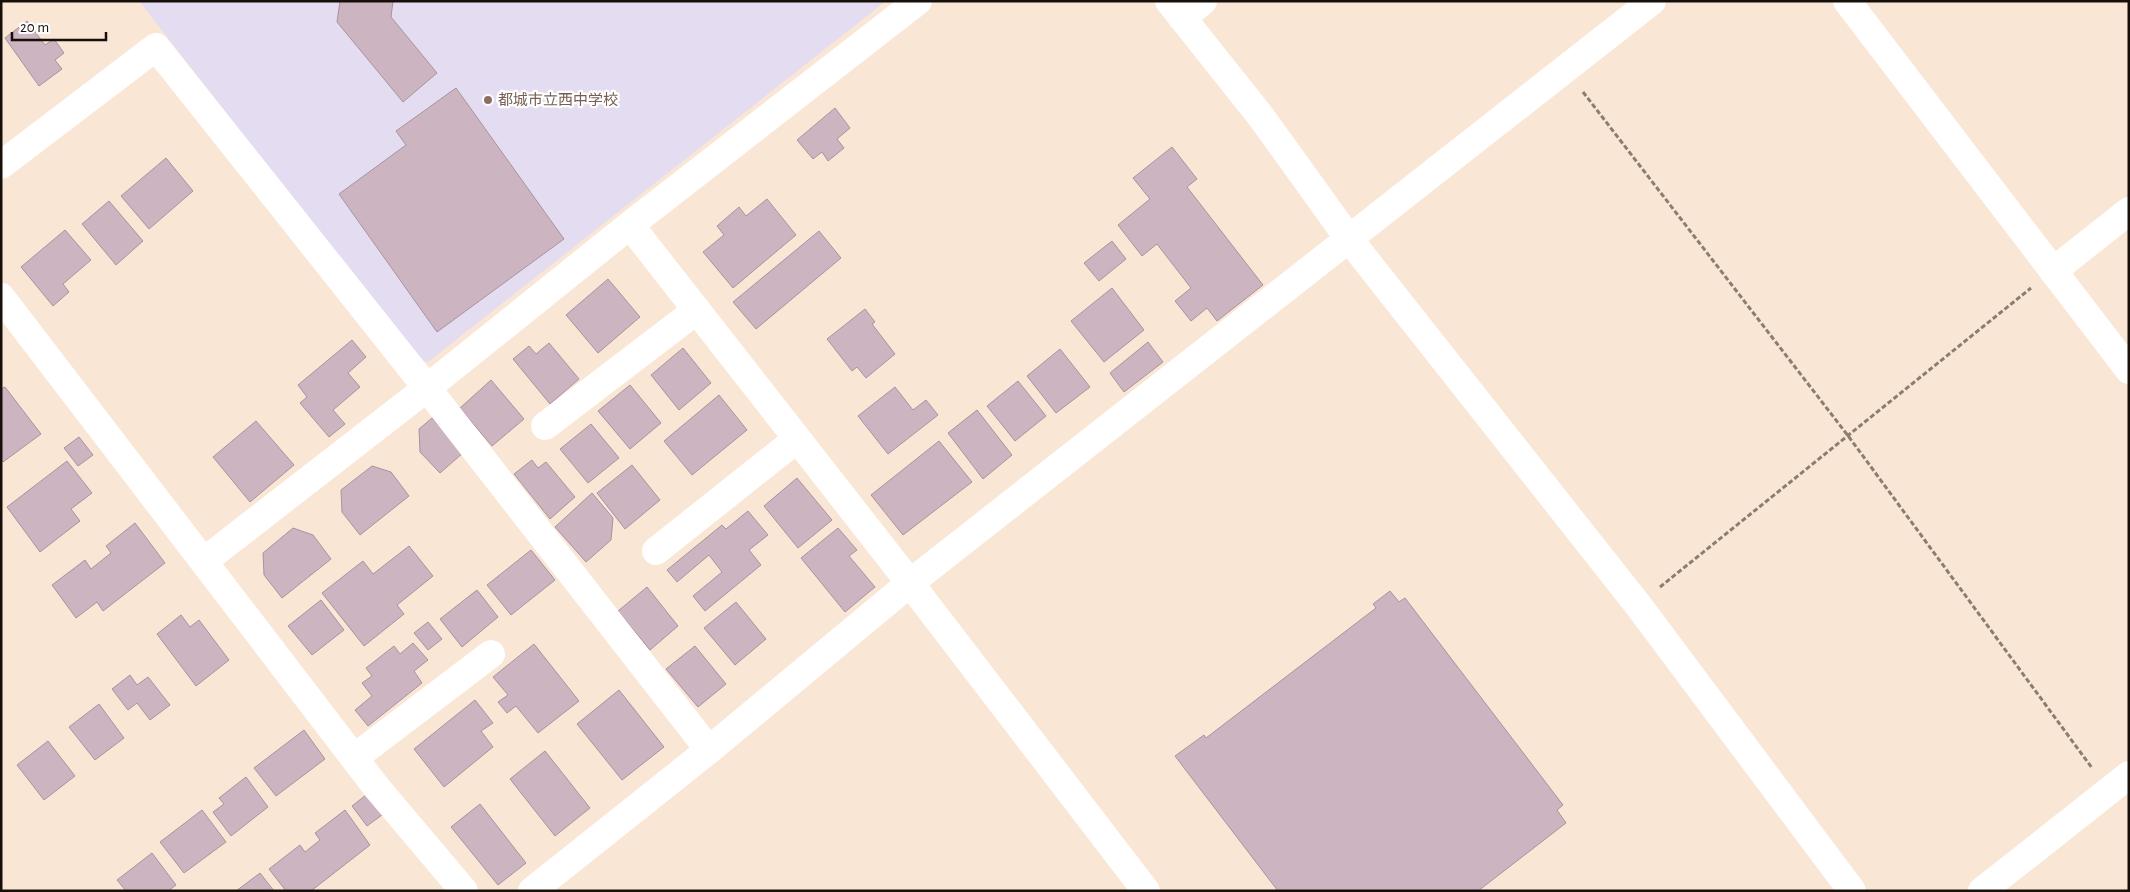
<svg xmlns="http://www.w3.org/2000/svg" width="2130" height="892" viewBox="0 0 2130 892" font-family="'Alegreya Sans','Noto Sans JP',sans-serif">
	<rect width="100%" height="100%" fill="#fae6d4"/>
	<path fill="#e4dcf1" d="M139,1H886L428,362L419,361Z"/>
	<path fill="#ccb4c1" stroke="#aa929f" d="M340,1H393L391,17L437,73L403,102L337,22Z
		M27,21L45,45L54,39L64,53L55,60L62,69L39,86L5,38Z
		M456,88L564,239L437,332L339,194L406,145L396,131Z
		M835,108L850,128L837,139L844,148L828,161L822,152L813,159L797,140Z
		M1172,147L1197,179L1187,187L1263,285L1217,321L1207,308L1191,321L1175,301L1191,288L1157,244L1142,256L1118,225L1150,199L1133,178Z
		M166,158L193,191L149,229L121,196Z
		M767,199L796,235L733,288L703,252L724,235L717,226L739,207L746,216Z
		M109,201L143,241L116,265L82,224Z
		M65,230L91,260L63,284L69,292L53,306L21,267Z
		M819,231L841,258L756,329L733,302Z
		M1112,241L1126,259L1099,281L1084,263Z
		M608,279L640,317L598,353L566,315Z
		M1112,288L1144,330L1104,362L1071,321Z
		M865,309L875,322L872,324L895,354L866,378L857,367L852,371L827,339Z
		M352,340L366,357L348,373L360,387L333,410L345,424L329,437L300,403L307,397L298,385Z
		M1148,342L1163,362L1124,392L1110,373Z
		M549,343L579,379L550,404L513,359L529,346L536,354Z
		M683,348L711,383L679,410L651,375Z
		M1060,349L1090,387L1056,413L1027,376Z
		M491,380L524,419L492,446L460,408Z
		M1018,381L1046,416L1015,441L987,406Z
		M630,385L661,423L630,449L598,411Z
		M5,387L41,434L3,462L1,460V389Z
		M895,387L913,410L926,400L938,415L888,454L858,416Z
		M719,395L747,430L692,475L664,441Z
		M977,410L1012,455L983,479L948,433Z
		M432,418L463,453L440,473L420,452L419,429Z
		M256,421L294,465L250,502L213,457Z
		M591,424L619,458L588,483L560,449Z
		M79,437L93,455L78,466L64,448Z
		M939,441L972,482L903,535L871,495Z
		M532,460L538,468L546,462L575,497L550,519L514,474Z
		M67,461L92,493L71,509L80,521L40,552L7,507Z
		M632,465L660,500L625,529L597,493Z
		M372,466L391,472L409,496L360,535L342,512L341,490Z
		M797,478L832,520L798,548L764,506Z
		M592,493L613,518L611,540L586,562L555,527Z
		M748,511L768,535L749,550L761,565L705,611L693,596L722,572L709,555L677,582L667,570L722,525L726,529Z
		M135,523L165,563L103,611L97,602L76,618L52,585L85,560L91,569L111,553L106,546Z
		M293,528L313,535L331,559L282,598L264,575L263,553Z
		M838,528L857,550L849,556L875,587L845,612L801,558Z
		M409,546L433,576L397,605L404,614L364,646L322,593L363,561L373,574Z
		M531,550L555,580L511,615L487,585Z
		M647,587L678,626L650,650L618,611Z
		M477,590L498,617L462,647L440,619Z
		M1390,591L1399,602L1405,598L1563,805L1557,810L1566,823L1478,891H1278L1175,756L1204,735L1206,738L1376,608L1373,604Z
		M321,600L344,630L312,655L288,626Z
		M736,602L766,639L735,665L704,628Z
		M181,615L190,627L199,620L229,660L196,686L157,634Z
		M428,622L442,639L428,650L414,633Z
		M413,643L428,660L414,671L422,683L368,726L355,710L372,696L362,683L372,676L366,668L394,646L400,654Z
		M534,644L579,701L538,733L516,706L507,713L498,702L508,695L493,677Z
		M695,646L726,684L698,707L666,669Z
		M130,675L137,685L148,677L170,705L150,720L137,703L128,710L112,689Z
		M619,690L664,747L622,780L577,724Z
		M475,700L493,723L481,731L493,747L444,787L414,749Z
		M99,704L124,738L95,760L69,727Z
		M304,730L325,759L276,796L254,768Z
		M48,741L75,776L44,800L17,765Z
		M545,751L590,808L555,836L510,779Z
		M246,777L268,807L231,836L213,812L224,804L219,798Z
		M366,795L382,815L367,826L352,806Z
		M480,804L526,863L498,885L451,827Z
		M202,810L226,842L184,873L160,842Z
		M345,810L370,845L311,891H286L269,869L300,845L305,852L320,840L315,833Z
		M152,853L176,885L168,891H126L117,880Z
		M260,873L274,891H236Z"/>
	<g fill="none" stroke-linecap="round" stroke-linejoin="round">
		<path stroke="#8b7d71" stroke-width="3" stroke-dasharray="5 2.5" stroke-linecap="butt" d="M1583,92L1849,437L2092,768
			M1660,587L2031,288"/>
		<path stroke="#fff" stroke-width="28" d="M1182,18L1203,1
			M1,165L156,47L427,388L709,750
			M630,225L910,583L1146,891
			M2053,271L2129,211
			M1,297L377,788L464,891
			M545,426L697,310
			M656,551L797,439
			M204,561L427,388L630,225L918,1
			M354,758L491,654
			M532,891L709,750L910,583L1652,1
			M1982,891L2129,775"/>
		<path stroke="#fff" stroke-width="28" d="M1169,1L1262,118L1349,239L1638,605L1852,891
			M1847,1L2129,370"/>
	</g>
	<circle fill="#8d6e63" stroke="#fff" stroke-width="2" cx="488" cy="100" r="5"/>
	<g text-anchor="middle" stroke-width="4.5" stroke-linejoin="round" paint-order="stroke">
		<g font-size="15" fill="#785e54" stroke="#fff" text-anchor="start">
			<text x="498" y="105">都城市立西中学校</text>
		</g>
	</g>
	<rect width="2130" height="892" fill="none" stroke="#17100a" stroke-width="5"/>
	<path d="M12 32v8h94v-8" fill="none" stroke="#17100a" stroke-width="2.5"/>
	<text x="20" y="32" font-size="15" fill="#17100a" stroke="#ffffff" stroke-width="4" paint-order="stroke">20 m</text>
</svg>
